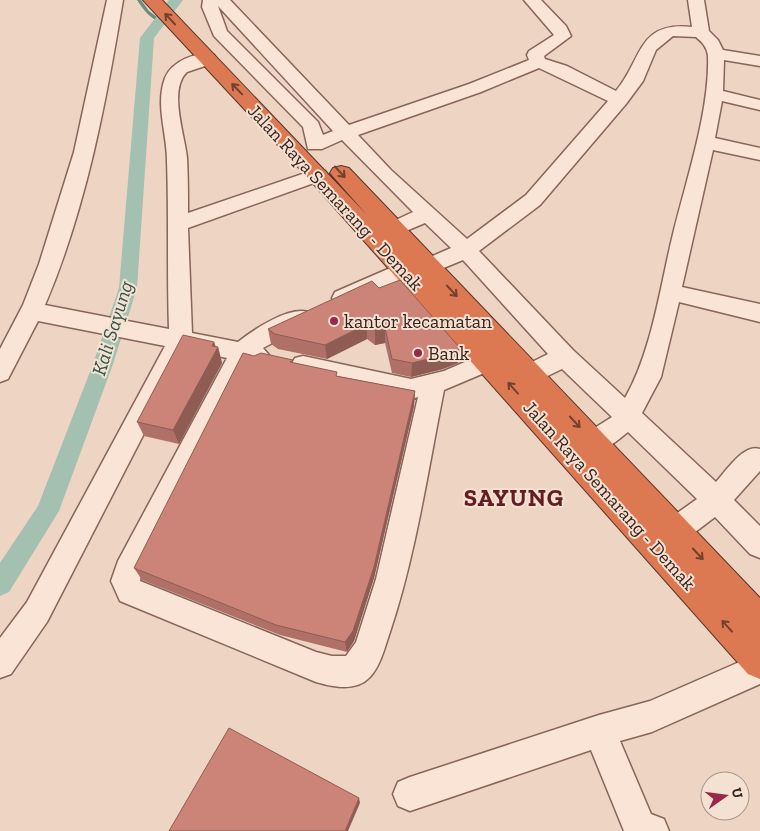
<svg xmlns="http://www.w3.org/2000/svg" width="760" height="831" viewBox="0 0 760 831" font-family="'Zilla Slab',serif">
	<rect width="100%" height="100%" fill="#eed4c2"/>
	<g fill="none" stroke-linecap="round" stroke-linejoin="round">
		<path fill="#6b8e7c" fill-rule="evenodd" d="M137,0H141L149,11L161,20V22C151,20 143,9 137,0Z"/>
		<path fill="#a4c0b0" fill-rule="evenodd" d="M169,0H183L154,38L137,288L113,364L59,511L9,592L0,596V563L38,506L93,364L119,288L140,38Z"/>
		<defs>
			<path id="minor" d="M107,0H123C106,103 86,209 45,305L169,329C167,272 169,217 167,161C167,133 155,105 165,78C172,61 197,51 214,55L216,59L214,63L187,72C168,90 185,136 187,158C188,176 188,195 188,213L311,171L318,169L325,171L328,175L325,179L188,228L192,333L238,342C253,330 289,306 308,312L311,318L308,324L263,348L269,355L265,362L257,364L248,363L141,574L140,581L316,652L332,656H346L356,642L376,579L418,397L411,399L303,374L295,372L291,365L295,358L303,356L411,379L444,371L488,352L496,354L500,361L496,368L444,390C428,470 416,554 390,632C385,646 381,665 370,677C356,692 333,687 316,682L120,601L111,581L118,561L227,358L187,350L47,622L11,674L0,678V638L27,602L165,346L38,321L8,379L0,382V349L23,305L39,264L74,152Z
				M203,0H230L349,125L469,84L529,60L527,55L529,51L554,35L524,0H541L566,26L571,36L544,56L545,59L567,66L616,91C643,59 637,21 692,27L688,0H704L709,31L718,40L723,50L760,56V66L724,60L723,91L760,100V110L722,101L715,138L760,148V160L713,150L682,287L760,304V322L679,302L661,377L642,413L716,482C726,471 744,443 760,449V471L734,500L760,526V558L750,554L715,517L686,539L676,543L666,539L662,530L666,521L697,499L628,432C615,442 602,456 585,450L581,442L585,434L612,417L562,369L531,384L522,381L519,374L522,367L548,354L463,260L429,274L421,271L418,266L421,261L451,248L425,223L394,236L387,234L384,229L387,224L413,212L342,140L322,149H308L303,127L214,36L202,7ZM218,6L333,131L323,135L318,122L227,31ZM673,36L696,37C702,42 707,47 708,56C710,110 686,181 673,234C660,287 652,351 625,398L573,350L479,251L540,205L626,104L643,81L656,50ZM539,68L608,101L526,195L467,239L391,170L358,135L481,92Z
				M404,262L412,264L415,270L412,276L343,306L335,304L332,298L335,292Z
				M760,653V684L652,732L620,741L651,814L664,819L669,831H624L591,750L410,811L398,806L393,794L398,782L410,777L599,715L650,701Z"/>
			<path id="highway" d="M143,0H162L367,215L330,173L333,168L341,166L349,168L760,598V679L748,674L310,180Z"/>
		</defs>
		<use href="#minor" stroke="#876559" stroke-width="3"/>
		<use href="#highway" stroke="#55352d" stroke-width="2"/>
		<use href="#minor" fill="#f9e4d5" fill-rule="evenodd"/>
		<use href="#highway" fill="#dd7952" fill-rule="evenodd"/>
	</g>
	<path fill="#af7167" d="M379,288L458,363L443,369L411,377L392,373L385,343L375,345L367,339L327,359L278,349L271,344L268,329Z
		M214,342L216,347H218L222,363L179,444L144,436L137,422Z
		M254,356L293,363L337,376L415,391L414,406L374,578L354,641L347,652L280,635L142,580L134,568Z"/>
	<path fill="#8f5c54" d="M367,324V339L327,359L325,345Z
		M385,328V343L375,345V330Z
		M214,342L216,350L218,347L222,363L179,444L173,430Z
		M460,348L458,363L443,369L411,377L412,363Z
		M415,391L414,406L374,578L354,641L347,652L345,642Z
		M359,798L360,803L348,831H345Z"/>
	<path fill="#cc8378" stroke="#8f5c54" d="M400,280L460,348L445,355L412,363L392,359L385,328L375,330L367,324L325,345L275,334L268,329L372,281L379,288Z
		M183,335L214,342L212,346L218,347L173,430L137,422Z
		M243,353L254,356L261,353L293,360L290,362L337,372L336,376L415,391L374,567L353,631L345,642L276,625L134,568Z
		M229,728L359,798L345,831H169Z"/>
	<defs><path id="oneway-shaft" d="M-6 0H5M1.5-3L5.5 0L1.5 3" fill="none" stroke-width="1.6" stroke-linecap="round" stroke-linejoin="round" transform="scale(1.25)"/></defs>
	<g stroke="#714130">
		<use href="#oneway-shaft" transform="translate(170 19) rotate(-133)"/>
		<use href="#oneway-shaft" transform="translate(237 89) rotate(-134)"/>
		<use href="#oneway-shaft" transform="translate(340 172) rotate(47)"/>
		<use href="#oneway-shaft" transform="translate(452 291) rotate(47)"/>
		<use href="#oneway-shaft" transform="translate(513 388) rotate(-132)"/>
		<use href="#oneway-shaft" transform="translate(575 422) rotate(47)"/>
		<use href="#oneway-shaft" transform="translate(698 554) rotate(47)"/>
		<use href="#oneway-shaft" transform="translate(727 626) rotate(-132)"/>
	</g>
	<g fill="#962949" stroke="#f5e1d1" stroke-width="2">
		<circle cx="334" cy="321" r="5"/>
		<circle cx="418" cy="353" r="5"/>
	</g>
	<g text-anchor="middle" stroke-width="4" stroke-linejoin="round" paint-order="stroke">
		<g font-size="19" fill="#37231d" stroke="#f5e1d1">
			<text transform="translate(336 197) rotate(47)" y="7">Jalan Raya Semarang - Demak</text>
			<text transform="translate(610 495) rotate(48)" y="7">Jalan Raya Semarang - Demak</text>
		</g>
		<g font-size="19" fill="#37231d" stroke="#f5e1d1" text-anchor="start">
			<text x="344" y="328">kantor kecamatan</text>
			<text x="428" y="360">Bank</text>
		</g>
		<g font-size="20" font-style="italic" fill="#2d5748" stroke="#f5e1d1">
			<text transform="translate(112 328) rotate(-73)" y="7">Kali Sayung</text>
		</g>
		<g font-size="24" font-weight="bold" letter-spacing="1" fill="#641d22" stroke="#f5e1d1">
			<text x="514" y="506">SAYUNG</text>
		</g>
	</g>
	<g transform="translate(725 796) rotate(76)"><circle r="24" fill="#f5e1d1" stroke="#a99589"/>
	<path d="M0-4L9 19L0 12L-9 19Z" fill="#962949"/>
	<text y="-8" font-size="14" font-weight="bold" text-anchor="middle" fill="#37231d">U</text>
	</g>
</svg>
